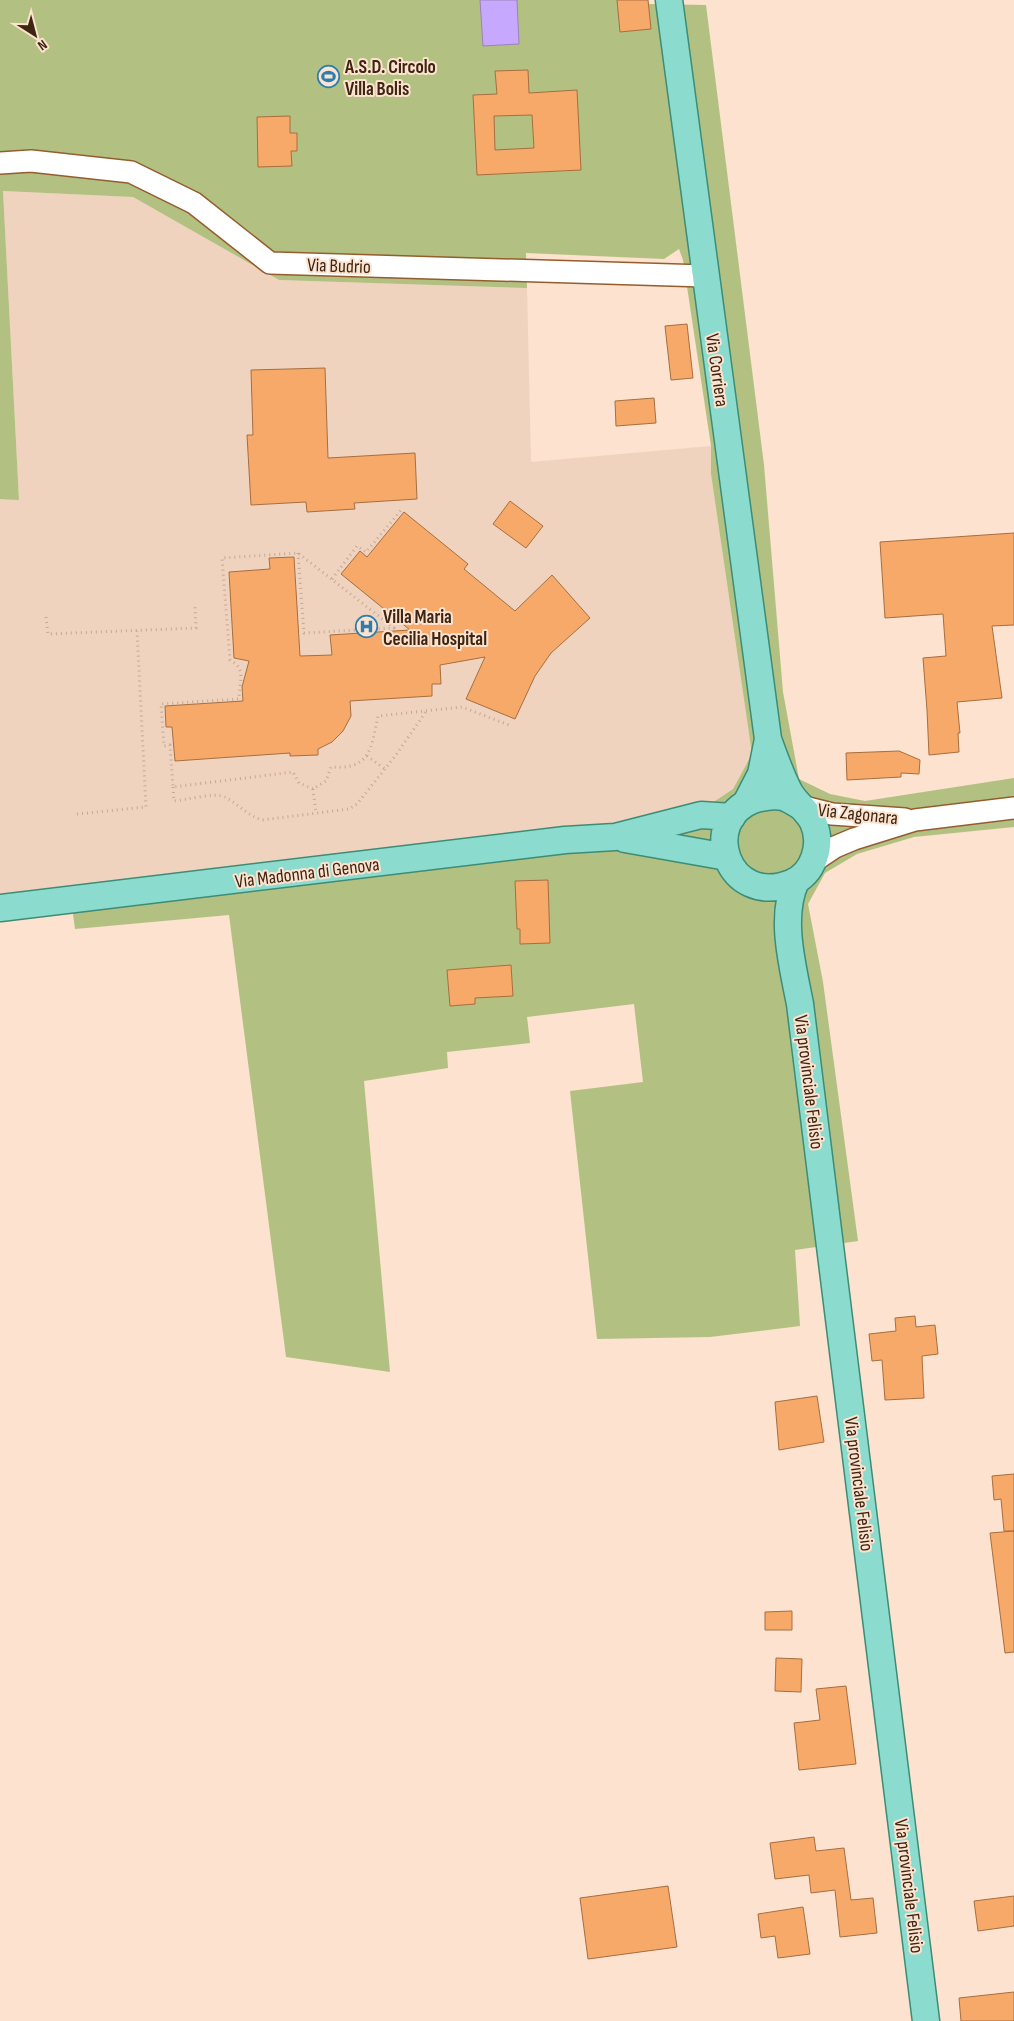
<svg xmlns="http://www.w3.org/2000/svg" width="1014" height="2021" viewBox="0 0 1014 2021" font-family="'Sofia Sans Condensed',sans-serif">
	<rect width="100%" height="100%" fill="#fce2cf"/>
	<path fill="#efd3be" d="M3,191L133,197L279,280L527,288L531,462L711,446V474L752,754L733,789L697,813L0,901V499H19Z"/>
	<path fill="#b2c181" d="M0,0H648L649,4L706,5L764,465L783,692L799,779L830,794L865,801L1014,778V827L914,837L857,854L825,873L808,904L823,982L858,1241L795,1250L800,1326L710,1337L597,1339L570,1091L643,1082L634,1004L527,1017L530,1043L447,1052L448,1068L364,1081L390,1372L286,1357L229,915L75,929L70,892L697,813L733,789L752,754L711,474V446L683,260L679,249L664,259L526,253L527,288L279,280L133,197L3,191L19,500L0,499Z"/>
	<path fill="#c6a9ff" stroke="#9d81b8" d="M480,0H517L519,44L483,46Z"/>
	<path fill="#f7a969" stroke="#a76e3f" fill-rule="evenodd" d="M617,0H648L651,29L620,32Z
		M528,70L529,93L577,90L581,170L477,175L473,95L497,94L495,71ZM532,115L534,148L495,150L494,116Z
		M290,116V133H297V151H291L292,166L258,167L257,117Z
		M687,324L693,378L671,380L665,326Z
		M325,368L328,458L415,453L417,499L354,503L355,509L307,512L306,502L251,505L247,435H253L251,370Z
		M654,398L656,423L616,426L615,401Z
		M510,501L543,526L526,548L493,524Z
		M404,512L468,564L464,569L515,611L552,575L590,618L551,653L535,676L515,719L466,699L485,657L440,665L441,684H432V696L350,701L351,716L343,731L332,742L318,749V755L290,756V753L175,761L172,727H166L165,706L243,701L242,687L249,661L234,658L229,572L270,569L269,558L294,557L300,656L332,655L330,635L410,630L341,574L360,551L367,557Z
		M1014,533V625L992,626L1002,698L957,702L960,733H958L959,752L929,755L927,710L923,658L946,656L943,614L885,618L880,542Z
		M899,751L920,760L919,774L901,773V777L847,780L846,753Z
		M548,880L550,943L520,944V929H517L515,881Z
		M511,965L513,996L475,998V1004L450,1006L447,970Z
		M915,1316L916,1327L935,1325L938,1354L922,1356L924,1398L885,1400L882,1360L872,1361L869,1334L896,1331L895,1318Z
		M817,1396L824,1442L779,1450L775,1402Z
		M1014,1474V1652L1005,1653L990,1533L1014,1531H1004L1001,1499L994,1500L992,1476Z
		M792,1611V1630H765V1612Z
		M776,1658L802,1659L801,1692L775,1691Z
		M846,1686L856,1764L799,1770L794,1723L820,1720L816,1689Z
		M814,1837L816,1851L844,1848L851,1900L873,1898L877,1933L840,1937L835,1890L811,1893L809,1875L775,1879L770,1843Z
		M668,1886L677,1947L588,1959L580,1898Z
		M1014,1896V1926L978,1931L974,1901Z
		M803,1907L810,1954L778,1958L775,1936L761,1938L758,1914Z
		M1014,1992V2021H961L959,1998Z"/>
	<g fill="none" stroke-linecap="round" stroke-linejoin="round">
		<defs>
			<path id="minor" d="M0,163L31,161L131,172L194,203L270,263L705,276
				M800,806L832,814L905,819
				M814,861L835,847L854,839L915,820L1014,808"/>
			<path id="major" d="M669,0L768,739C774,756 780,773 788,789C793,801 807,810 813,822C823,844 814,874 791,883C727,908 699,821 753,800C763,797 773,795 783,797C789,799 795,803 800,806
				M746,803L761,774L768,739
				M625,839L727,857
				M796,881C779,917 793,967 800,1004L926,2021
				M0,908L565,840L615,837L701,815L732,817"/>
		</defs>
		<use href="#minor" stroke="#955d2e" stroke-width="24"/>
		<use href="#major" stroke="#3d8c76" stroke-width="29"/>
		<path stroke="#c2a995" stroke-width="3" stroke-dasharray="1 4" stroke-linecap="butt" d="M298,553L304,633L394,628L298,553L222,558L230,660C247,669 239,682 239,699L161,704L164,746L170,745L173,787L293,772L299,783L313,789L326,781L331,767C371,770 371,748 378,716L462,707L509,725
			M332,579L357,546L366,552L402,509
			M46,617L48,634L196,628L195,607
			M367,756L385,769
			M173,787L174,801C186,800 215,792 225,797C238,804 247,815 262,820L349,809L357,804L396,755L427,710
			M313,789L316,814
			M77,814L146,807L137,631"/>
		<use href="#minor" stroke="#fff" stroke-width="21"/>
		<use href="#major" stroke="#8bdbce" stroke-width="26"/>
	</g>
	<defs>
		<symbol id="stadium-ring" viewBox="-11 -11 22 22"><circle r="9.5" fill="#fce2cf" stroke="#2c7eaf" stroke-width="1.5"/><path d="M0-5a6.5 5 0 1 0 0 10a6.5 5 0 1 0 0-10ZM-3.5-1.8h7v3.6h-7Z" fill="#2c7eaf"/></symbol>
		<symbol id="hospital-ring" viewBox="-11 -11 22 22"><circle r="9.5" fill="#fce2cf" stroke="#2c7eaf" stroke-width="1.5"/><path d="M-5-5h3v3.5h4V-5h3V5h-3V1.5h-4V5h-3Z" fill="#2c7eaf"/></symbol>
	</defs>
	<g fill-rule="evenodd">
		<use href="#stadium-ring" x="316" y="64" width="25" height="25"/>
		<use href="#hospital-ring" x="354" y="614" width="25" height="25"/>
	</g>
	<g text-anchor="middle" stroke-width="4" stroke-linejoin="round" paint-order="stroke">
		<g font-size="19" font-weight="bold" fill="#3d2511" stroke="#fce2cf" text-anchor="start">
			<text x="345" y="73">A.S.D. Circolo<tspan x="345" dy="22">Villa Bolis</tspan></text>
			<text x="383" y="623">Villa Maria<tspan x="383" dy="22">Cecilia Hospital</tspan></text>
		</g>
		<g font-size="19" fill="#3d2511" stroke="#fce2cf">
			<text transform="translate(339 265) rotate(2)" y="7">Via Budrio</text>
			<text transform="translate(718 370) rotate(82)" y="7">Via Corriera</text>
			<text transform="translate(858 813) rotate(6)" y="7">Via Zagonara</text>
			<text transform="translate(307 872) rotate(-7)" y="7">Via Madonna di Genova</text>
			<text transform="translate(810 1082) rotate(83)" y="7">Via provinciale Felisio</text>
			<text transform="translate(860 1484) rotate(83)" y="7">Via provinciale Felisio</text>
			<text transform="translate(910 1886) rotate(83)" y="7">Via provinciale Felisio</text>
		</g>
	</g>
	<g transform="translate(35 35) rotate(144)" stroke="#fce2cf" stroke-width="4" paint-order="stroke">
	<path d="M0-4L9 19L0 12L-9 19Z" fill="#3d2511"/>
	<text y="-8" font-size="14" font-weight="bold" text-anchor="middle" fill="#3d2511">N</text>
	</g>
</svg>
